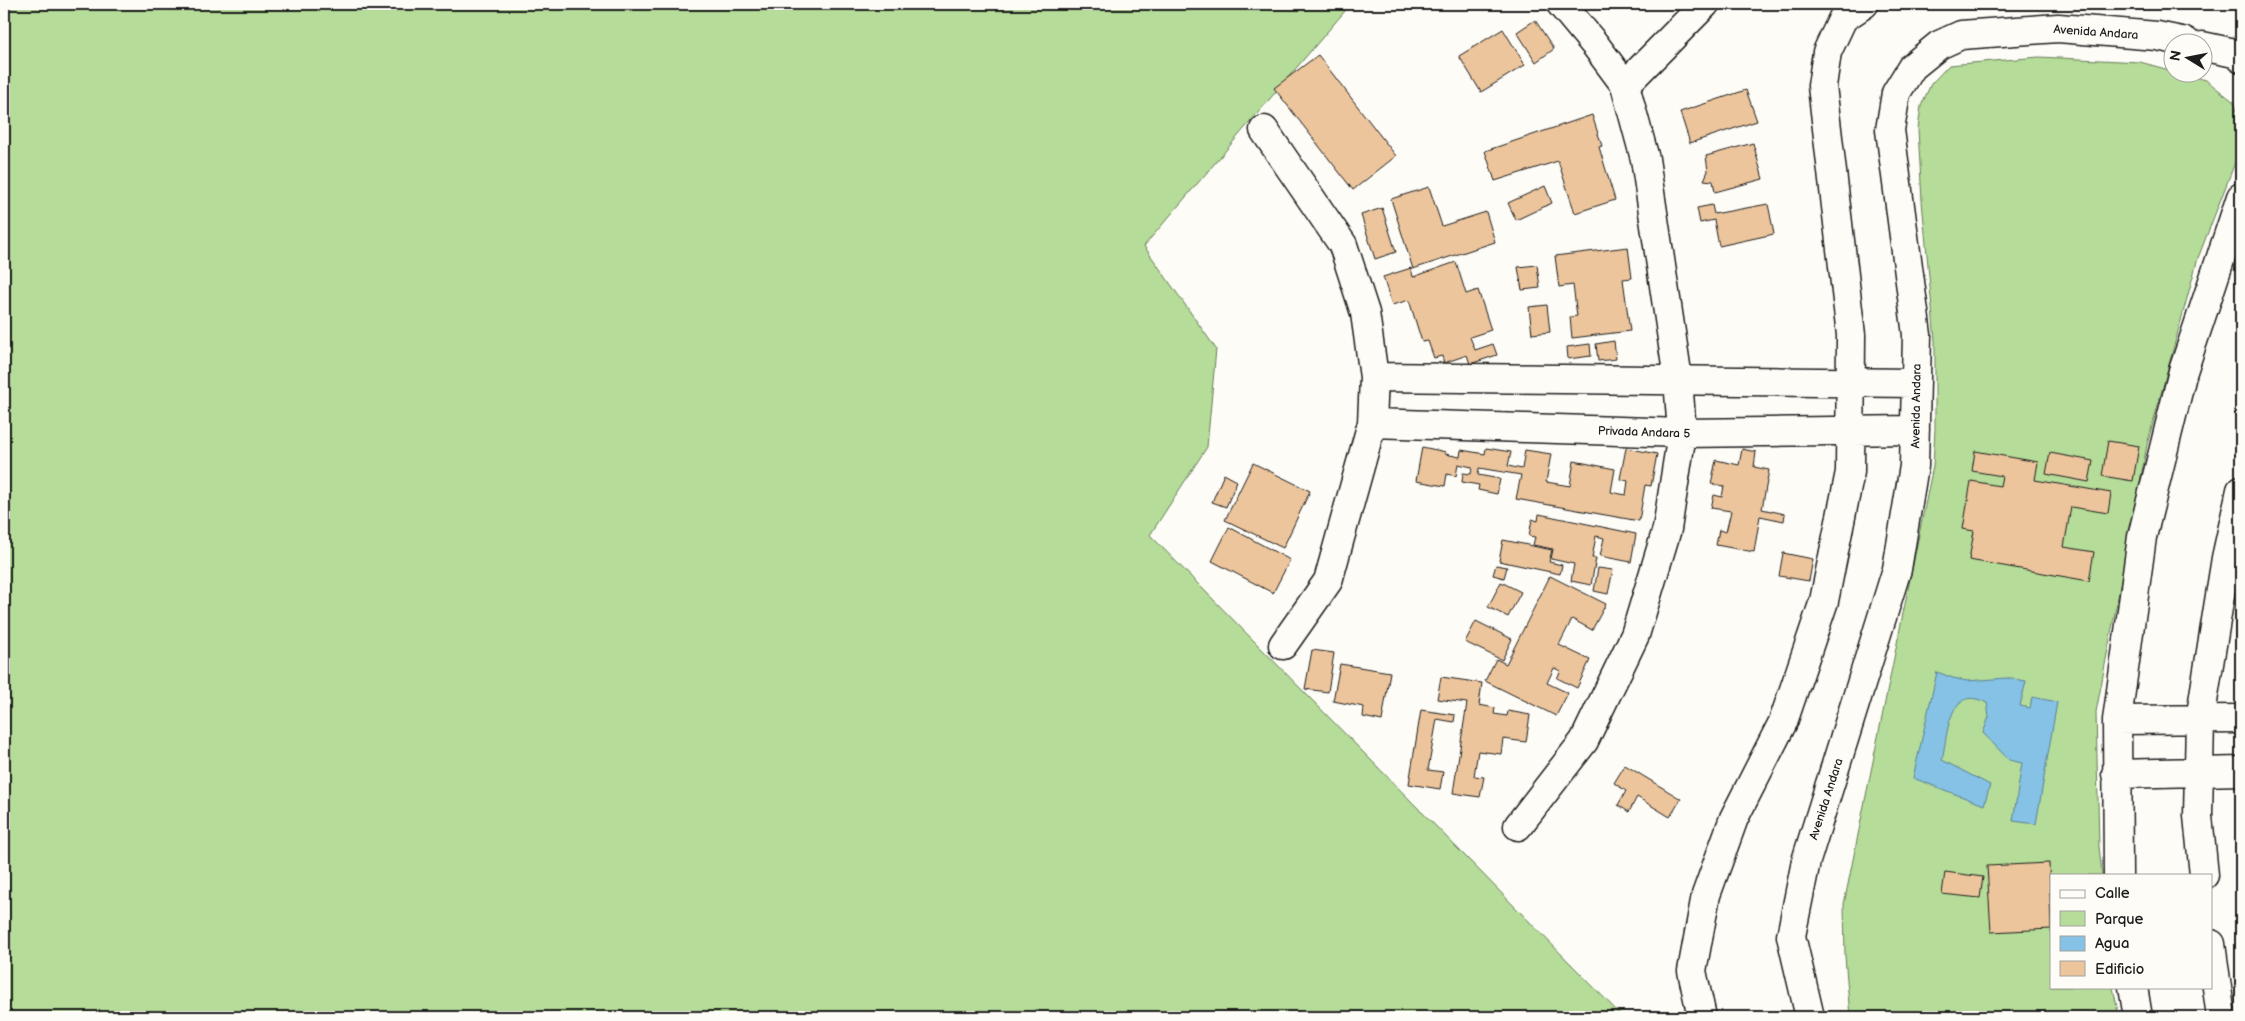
<svg xmlns="http://www.w3.org/2000/svg" width="2245" height="1021" viewBox="0 0 2245 1021" font-family="'Balsamiq Sans',sans-serif">
	<rect width="100%" height="100%" fill="#fdfcf7"/>
	<filter id="ink" filterUnits="userSpaceOnUse"><feTurbulence type="fractalNoise" baseFrequency=".02" numOctaves="2"/><feDisplacementMap in="SourceGraphic" scale="10" xChannelSelector="R" yChannelSelector="G"/><feConvolveMatrix kernelMatrix="1 2 1 2 8 2 1 2 1" color-interpolation-filters="sRGB"/></filter>
	<g filter="url(#ink)">
		<path fill="#b5dc98" stroke="#687c5a" d="M4,4H1351L1144,246L1216,349L1207,447L1150,535L1623,1017H4Z
			M2039,57L2140,62L2206,80L2234,102L2241,122V147L2198,258L2147,445L2096,712L2099,846L2102,875H2051V987H2113L2119,1017H1850L1845,956L1844,904L1933,466L1935,429V341L1922,201L1918,129L1921,106L1931,84L1949,65Z"/>
		<path fill="#85c2e5" stroke="#5b8095" d="M1937,672L1953,678L1967,681L2007,678L2026,681L2020,706L2030,708L2032,697L2057,702L2036,824L2013,821L2022,763L2009,760L1983,733L1989,717L1987,703C1948,683 1948,734 1942,760L1990,785L1984,805L1913,778Z"/>
		<path fill="#ecc59c" stroke="#1c1c1c" d="M1535,20L1554,49L1536,62L1517,32Z
			M1503,29L1525,65L1481,92L1459,56Z
			M1318,55L1396,156L1353,190L1274,88Z
			M1746,90L1757,121L1690,143L1680,112Z
			M1592,115L1602,146L1599,147L1615,200L1575,213L1558,161L1495,181L1485,151Z
			M1753,143L1763,179L1715,192L1713,181L1704,180L1708,171L1706,156Z
			M1545,186L1552,203L1516,220L1508,203Z
			M1429,187L1442,226L1486,212L1495,242L1413,269L1391,199Z
			M1768,204L1774,234L1719,246L1714,220L1700,223L1697,208L1712,205L1714,214Z
			M1382,208L1396,252L1375,259L1361,215Z
			M1628,247L1632,278L1623,279L1630,331L1572,338L1570,317L1577,316L1573,285L1559,287L1555,256Z
			M1456,262L1466,294L1478,290L1491,330L1470,337L1475,350L1493,344L1497,355L1470,364L1467,355L1444,363L1442,356L1434,358L1428,341L1422,342L1409,300L1392,305L1383,277L1411,268L1413,277Z
			M1537,265L1540,288L1522,290L1518,267Z
			M1547,305L1550,332L1532,334L1529,307Z
			M1614,341L1616,359L1598,361L1596,344Z
			M1590,344L1591,356L1568,359L1567,347Z
			M2108,441L2139,446L2133,481L2102,476Z
			M1422,447L1446,452L1445,454L1460,457L1461,450L1485,454L1486,448L1511,452L1508,466L1522,469L1525,450L1551,454L1546,482L1570,486L1574,461L1615,469L1611,492L1626,495L1628,481L1620,479L1626,448L1657,454L1651,486L1645,485L1639,521L1516,499L1521,475L1479,468L1478,475L1500,479L1497,494L1478,490L1479,485L1462,482L1463,473L1471,474L1472,467L1458,464L1456,476L1447,474L1445,486L1416,481Z
			M1742,449L1756,452L1754,467L1769,470L1762,509L1785,514L1784,521L1760,516L1754,552L1716,545L1719,530L1726,532L1731,511L1711,508L1714,495L1722,497L1724,486L1711,484L1716,460L1739,465Z
			M1975,451L2038,462L2035,480L2111,493L2108,513L2071,507L2064,547L2094,552L2089,581L1969,560L1974,531L1963,529L1971,481L2000,486L2002,476L1972,471Z
			M2050,453L2093,461L2089,482L2046,474Z
			M1253,463L1310,491L1283,548L1225,520Z
			M1224,474L1237,481L1226,507L1212,502Z
			M1539,514L1636,534L1631,562L1600,556L1604,538L1596,536L1592,558H1596L1591,585L1571,581L1574,564L1551,559L1553,549L1533,545L1535,537L1529,536L1532,519L1538,521Z
			M1229,527L1290,560L1273,593L1212,561Z
			M1503,540L1552,550L1549,562L1562,565L1560,574L1499,561Z
			M1783,553L1813,559L1809,581L1779,576Z
			M1496,565L1507,567L1504,578L1493,575Z
			M1598,568L1613,570L1608,594L1594,591Z
			M1550,576L1606,604L1592,630L1572,619L1559,645L1590,660L1577,688L1557,678L1561,671L1554,668L1547,683L1568,693L1556,716L1485,681L1496,659L1506,664Z
			M1501,582L1521,592L1508,617L1488,607Z
			M1476,621L1512,639L1502,660L1465,642Z
			M1312,650L1334,653L1328,692L1305,689Z
			M1340,664L1390,672L1382,721L1363,717L1364,707L1333,701Z
			M1441,677L1482,683L1479,705L1495,708L1494,714L1507,716L1508,711L1530,715L1526,742L1503,739L1501,754L1478,751L1474,776L1484,777L1480,797L1453,793L1467,703L1437,699Z
			M1421,710L1455,715L1454,722L1437,719L1428,770L1443,772L1440,789L1409,784Z
			M1625,765L1681,799L1670,817L1637,797L1629,812L1618,805L1626,791L1614,783Z
			M2049,863L2051,929L1991,932L1987,866Z
			M1945,872L1983,877L1980,898L1942,894Z"/>
		<g fill="none" stroke-linecap="round" stroke-linejoin="round">
			<defs>
				<path id="minor" d="M2202,46L2239,54L2241,58
					M1625,85L1705,4
					M1264,130L1343,245L1365,313L1374,377L1372,423L1328,581L1283,645
					M1374,377L1916,383
					M1372,423L1682,433L1915,430
					M2117,720L2241,719
					M2116,774L2241,771
					M1518,826L1584,741L1635,635L1667,529L1682,433L1678,379L1645,159L1625,85L1596,46L1561,4
					M2118,875L2117,720L2142,537L2183,371L2241,197
					M2204,875L2198,816L2200,720L2226,558L2241,490
					M2211,944L2221,1017
					M2133,987L2138,1017
					M1702,1017L1692,971L1706,895L1734,818L1783,722L1824,601L1850,472L1851,335L1822,86L1827,52L1843,18L1864,4
					M1810,1017L1791,936L1806,861L1897,569L1914,466L1917,335L1890,130L1896,93L1912,67L1939,45L1961,35L2058,28L2157,36L2186,42"/>
			</defs>
			<use href="#minor" stroke="#1c1c1c" stroke-width="31"/>
			<use href="#minor" stroke="#fdfcf7" stroke-width="28"/>
		</g>
	</g>
	<g text-anchor="middle" stroke-width="5" stroke-linejoin="round" paint-order="stroke">
		<g font-size="12" fill="#1c1c1c" stroke="#fdfcf7">
			<text transform="translate(2096 32) rotate(4)" y="4">Avenida Andara</text>
			<text transform="translate(1916 406) rotate(-89)" y="4">Avenida Andara</text>
			<text transform="translate(1644 432) rotate(2)" y="4">Privada Andara 5</text>
			<text transform="translate(1826 799) rotate(-72)" y="4">Avenida Andara</text>
		</g>
	</g>
	<rect width="2245" height="1021" fill="none" stroke="#fdfcf7" stroke-width="20"/>
	<rect x="10" y="10" width="2225" height="1001" fill="none" stroke="#1c1c1c" stroke-width="2" filter="url(#ink)"/>
	<rect x="2050" y="874" width="162" height="115" fill="#fdfcf7" stroke="#a3a29f"/>
	<rect x="2060" y="890" width="25" height="8" fill="#fdfcf7" stroke="#a3a29f"/>
	<text x="2095" y="898" font-size="15" fill="#1c1c1c">Calle</text>
	<rect x="2060" y="911" width="25" height="15" fill="#b5dc98" stroke="#a3a29f"/>
	<text x="2095" y="924" font-size="15" fill="#1c1c1c">Parque</text>
	<rect x="2060" y="936" width="25" height="15" fill="#85c2e5" stroke="#a3a29f"/>
	<text x="2095" y="948" font-size="15" fill="#1c1c1c">Agua</text>
	<rect x="2060" y="961" width="25" height="15" fill="#ecc59c" stroke="#a3a29f"/>
	<text x="2095" y="974" font-size="15" fill="#1c1c1c">Edificio</text>
	<g transform="translate(2188 58) rotate(280)"><circle r="24" fill="#fdfcf7" stroke="#a3a29f"/>
	<path d="M0-4L9 19L0 12L-9 19Z" fill="#1c1c1c"/>
	<text y="-8" font-size="14" font-weight="bold" text-anchor="middle" fill="#1c1c1c">N</text>
	</g>
</svg>
